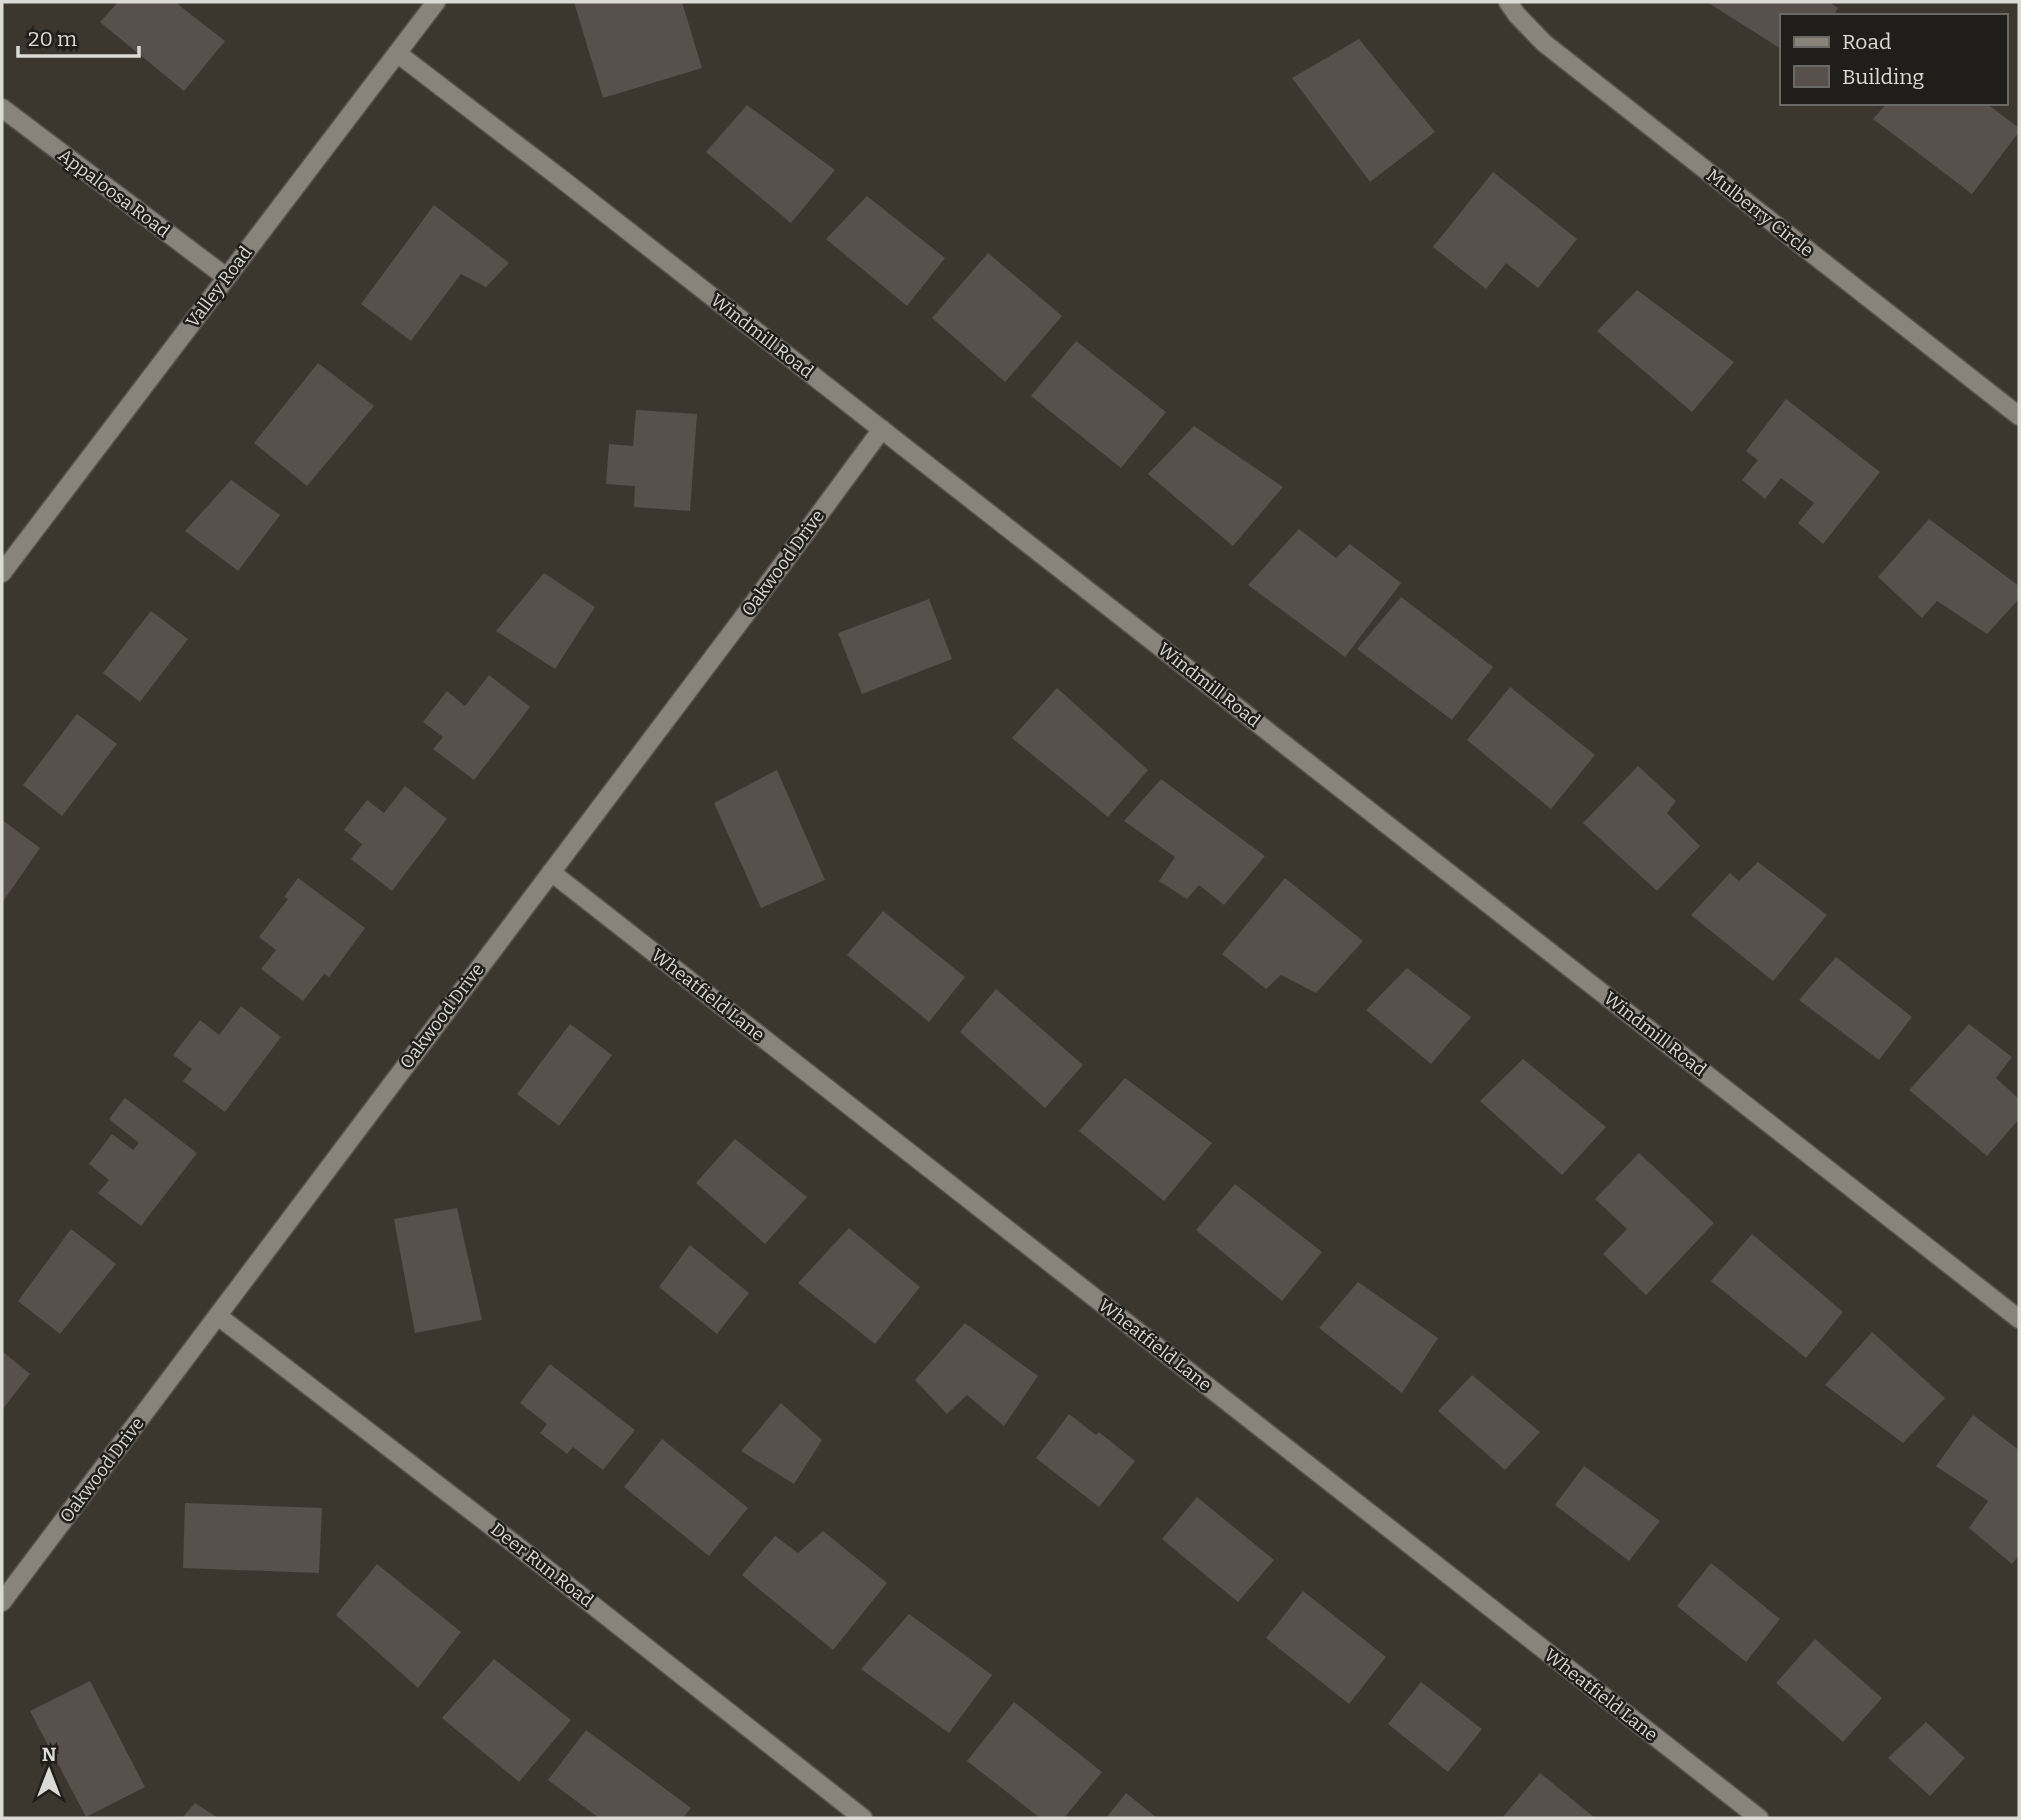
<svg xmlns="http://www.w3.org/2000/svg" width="2021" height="1820" viewBox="0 0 2021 1820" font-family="Bitter,serif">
	<rect width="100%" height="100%" fill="#3b372f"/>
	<path fill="#58504a" d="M118,2H175L225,41L184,91L100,22Z
		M574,2H682L702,68L603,98Z
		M1707,2H1829L1838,8L1833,16H1781V49Z
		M1359,39L1435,132L1370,182L1292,78Z
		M1887,103H1986L2019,128V132L1972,194L1873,119Z
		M747,105L835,170L791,223L706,152Z
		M1493,172L1577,239L1538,288L1506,263L1486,289L1433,247Z
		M867,196L945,258L907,306L826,239Z
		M434,205L509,263L486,287L461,274L411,341L361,304Z
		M988,253L1062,316L1005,382L932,318Z
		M1637,290L1734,362L1692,412L1597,331Z
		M1076,341L1166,412L1121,468L1031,396Z
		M318,363L374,406L307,486L254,443Z
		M1786,399L1880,472L1823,544L1798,523L1814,503L1781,478L1765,499L1742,480L1758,460L1746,451Z
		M636,410L697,414L690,511L634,507L635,486L606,484L609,444L633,446Z
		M1194,426L1283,487L1233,546L1148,474Z
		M231,480L280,515L238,571L185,531Z
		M1929,519L2019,586V599L1987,634L1937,601L1922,618L1878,577Z
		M1299,529L1336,558L1350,544L1401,583L1345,657L1248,585Z
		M544,573L595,607L555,669L496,631Z
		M1401,597L1493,667L1452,720L1357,649Z
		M929,599L952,659L862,694L838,633Z
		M151,611L188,639L140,702L103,673Z
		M489,675L530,707L474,780L433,749L443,737L423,722L447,691L465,706Z
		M1510,687L1595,755L1551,809L1467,740Z
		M1057,688L1148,770L1108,817L1012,738Z
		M77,714L117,744L62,816L23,785Z
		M1638,766L1676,801L1667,813L1700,846L1657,891L1583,823Z
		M777,770L825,880L761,908L714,803Z
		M1161,779L1265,856L1224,905L1199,885L1187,899L1159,881L1175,857L1124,821Z
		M405,786L447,819L392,891L351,859L362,844L344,830L367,800L384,813Z
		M2,820L40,848L2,903Z
		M1758,862L1827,915L1773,981L1691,915L1730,873L1739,881Z
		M298,878L365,928L329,977L324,974L303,1001L261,969L276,950L259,937L288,899L284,897Z
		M1285,878L1363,941L1316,993L1281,975L1266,989L1222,954Z
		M883,911L965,977L929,1022L847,955Z
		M1836,957L1912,1017L1879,1060L1799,1000Z
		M1407,968L1471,1017L1431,1064L1366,1010Z
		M996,989L1083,1065L1045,1108L960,1032Z
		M241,1006L281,1037L225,1112L183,1081L192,1069L173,1055L200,1020L219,1035Z
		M570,1024L612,1055L559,1126L517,1094Z
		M1969,1024L2012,1057L1996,1078L2019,1099V1119L1987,1156L1909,1090Z
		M1523,1059L1606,1127L1562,1175L1480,1101Z
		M1125,1078L1212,1143L1164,1201L1079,1131Z
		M125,1098L197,1153L141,1226L98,1193L109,1180L89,1164L112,1134L133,1150L139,1143L109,1119Z
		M735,1139L807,1197L765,1244L696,1183Z
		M1639,1153L1714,1223L1646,1295L1603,1254L1627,1229L1595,1199Z
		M1235,1184L1322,1252L1282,1301L1196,1230Z
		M457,1208L482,1320L415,1333L394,1219Z
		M849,1228L920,1287L875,1344L798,1283Z
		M71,1229L116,1264L60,1334L18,1301Z
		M1752,1234L1843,1312L1806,1358L1711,1281Z
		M690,1245L749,1293L717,1334L659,1287Z
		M1358,1282L1438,1338L1402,1393L1319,1328Z
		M965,1323L1038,1376L1004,1426L967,1395L947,1414L915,1380Z
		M1872,1332L1945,1398L1903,1443L1825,1385Z
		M2,1351L30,1374L2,1410Z
		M550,1364L635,1430L603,1470L573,1447L567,1454L540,1433L547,1424L520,1403Z
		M1472,1375L1540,1432L1505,1470L1438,1411Z
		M781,1403L822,1440L794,1484L741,1451Z
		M1069,1414L1096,1435L1099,1432L1135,1461L1099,1507L1036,1458Z
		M1973,1415L2019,1450V1555L2012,1564L1969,1528L1988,1501L1936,1466Z
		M662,1439L748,1508L709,1556L624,1487Z
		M1584,1466L1660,1521L1629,1561L1555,1505Z
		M1197,1497L1274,1560L1238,1602L1162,1539Z
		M185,1503L322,1508L319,1573L183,1568Z
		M823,1531L887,1583L833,1650L742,1575L775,1536L798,1553Z
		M1711,1563L1780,1619L1746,1662L1677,1606Z
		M377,1564L461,1632L418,1688L336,1615Z
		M1303,1591L1386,1657L1349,1704L1266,1638Z
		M909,1614L992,1675L949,1733L861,1669Z
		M1815,1639L1882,1698L1843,1742L1776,1683Z
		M494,1659L571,1720L519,1782L442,1718Z
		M90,1681L145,1787L86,1817L30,1711Z
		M1421,1682L1482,1729L1448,1772L1388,1724Z
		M1014,1702L1102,1772L1064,1818H1040L967,1761Z
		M1926,1722L1965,1758L1930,1796L1888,1758Z
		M586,1730L691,1808L683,1818H599L548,1780Z
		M1540,1773L1595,1818H1502Z
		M1126,1793L1157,1818H1106Z
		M195,1803L218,1818H182Z"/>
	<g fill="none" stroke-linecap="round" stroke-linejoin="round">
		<defs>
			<path id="minor" d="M1508,2L1517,15L1544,43L2019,416
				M397,53L568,184L2019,1319
				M2,108L226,277
				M2,573L436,2
				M551,872L1759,1818
				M218,1316L543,1566L863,1818
				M2,1602L745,615L882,429"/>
		</defs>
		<use href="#minor" stroke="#56534c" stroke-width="21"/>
		<use href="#minor" stroke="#89847b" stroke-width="18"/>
	</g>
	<g text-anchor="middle" stroke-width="5" stroke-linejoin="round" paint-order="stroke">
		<g font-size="18" fill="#dcdad5" stroke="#201e1b">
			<text transform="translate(114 193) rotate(37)" y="6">Appaloosa Road</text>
			<text transform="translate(1760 213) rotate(38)" y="6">Mulberry Circle</text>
			<text transform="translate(219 287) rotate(-53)" y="6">Valley Road</text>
			<text transform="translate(762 336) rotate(38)" y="6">Windmill Road</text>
			<text transform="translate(783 563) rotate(-54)" y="6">Oakwood Drive</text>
			<text transform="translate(1209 685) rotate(38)" y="6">Windmill Road</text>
			<text transform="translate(708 995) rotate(38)" y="6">Wheatfield Lane</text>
			<text transform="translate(442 1016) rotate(-53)" y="6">Oakwood Drive</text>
			<text transform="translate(1655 1034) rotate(38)" y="6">Windmill Road</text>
			<text transform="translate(1155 1345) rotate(38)" y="6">Wheatfield Lane</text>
			<text transform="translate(102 1470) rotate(-53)" y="6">Oakwood Drive</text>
			<text transform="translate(542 1565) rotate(38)" y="6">Deer Run Road</text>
			<text transform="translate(1601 1695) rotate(38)" y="6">Wheatfield Lane</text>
		</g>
	</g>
	<rect width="2021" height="1820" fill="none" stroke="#dcdad5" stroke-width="7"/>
	<rect x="1780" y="14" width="228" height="91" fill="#201e1b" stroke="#6b6965" stroke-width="2"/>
	<rect x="1794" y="37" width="35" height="10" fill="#89847b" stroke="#6b6965" stroke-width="2"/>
	<text x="1842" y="49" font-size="21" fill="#dcdad5">Road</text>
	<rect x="1794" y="66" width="35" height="21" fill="#58504a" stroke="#6b6965" stroke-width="2"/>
	<text x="1842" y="84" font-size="21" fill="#dcdad5">Building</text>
	<g transform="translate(49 1771)" stroke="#201e1b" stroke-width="5" paint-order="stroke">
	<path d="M0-5L12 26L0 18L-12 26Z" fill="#dcdad5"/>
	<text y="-10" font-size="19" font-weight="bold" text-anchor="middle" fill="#dcdad5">N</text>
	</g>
	<path d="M18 46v10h121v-10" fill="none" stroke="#dcdad5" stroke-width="3.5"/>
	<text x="28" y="46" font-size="21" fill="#dcdad5" stroke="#201e1b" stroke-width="5" paint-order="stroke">20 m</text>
</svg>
